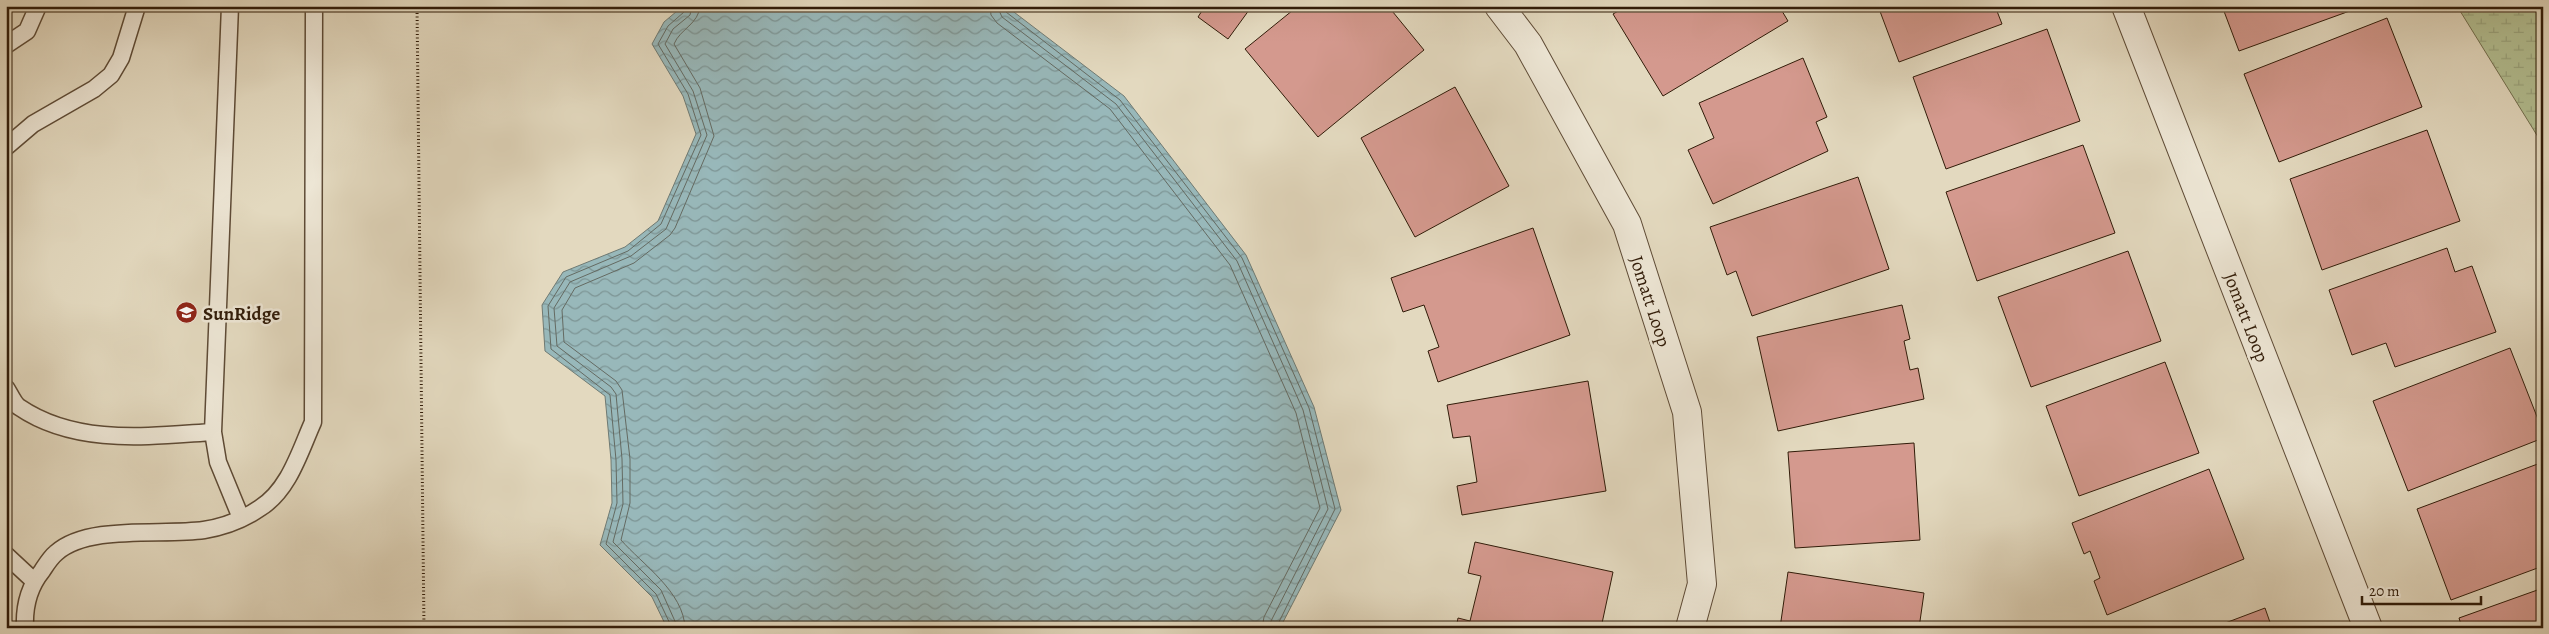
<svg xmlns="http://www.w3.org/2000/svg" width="2549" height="634" viewBox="0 0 2549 634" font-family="Alegreya,serif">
	<defs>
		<pattern id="wetland-marsh" width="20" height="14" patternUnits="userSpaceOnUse" patternTransform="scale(1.25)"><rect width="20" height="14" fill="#b3bf92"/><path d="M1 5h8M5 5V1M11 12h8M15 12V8" fill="none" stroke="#9aa47d"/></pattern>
		<pattern id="water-waves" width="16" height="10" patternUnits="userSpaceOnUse" patternTransform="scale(1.25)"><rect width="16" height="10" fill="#98b8ba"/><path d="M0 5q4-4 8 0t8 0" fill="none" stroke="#7d9595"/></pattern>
	</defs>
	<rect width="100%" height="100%" fill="#e3d9bf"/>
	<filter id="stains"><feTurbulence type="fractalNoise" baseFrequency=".004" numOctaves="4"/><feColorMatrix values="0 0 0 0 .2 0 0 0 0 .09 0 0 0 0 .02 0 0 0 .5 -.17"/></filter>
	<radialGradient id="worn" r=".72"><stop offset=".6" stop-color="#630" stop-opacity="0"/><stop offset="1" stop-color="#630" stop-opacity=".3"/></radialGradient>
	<path fill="url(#wetland-marsh)" stroke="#726e4e" d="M2457,6H2543V145Z"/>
	<path fill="url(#water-waves)" stroke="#6f7a73" d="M683,6H1006L1124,96L1246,255L1314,407L1341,510L1280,628H667L652,597L600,545L612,503L611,460L605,396L545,351L542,305L563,272L625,247L658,221L696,134L683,96L652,44L664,22Z"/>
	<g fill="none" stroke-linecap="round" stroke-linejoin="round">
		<path stroke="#646a62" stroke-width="1" d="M990,6L991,15L997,23L1110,109L1230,265L1296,413L1320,508L1264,617L1262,628
			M997,6L1002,17L1116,104L1237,261L1303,410L1328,509L1271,621L1270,628
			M1004,6L1006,12L1120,100L1242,258L1309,408L1335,509L1276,628
			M672,628L656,594L606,544L617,503L616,460L610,395L551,349L548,306L566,277L628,251L661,224L701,135L688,94L658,44L668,26L684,12L686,6
			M678,628L661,590L613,542L623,504L622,459L616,394L611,387L557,346L554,308L570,282L631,256L666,229L707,135L693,91L665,44L673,29L690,15L692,6
			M685,628C684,592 642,564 621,540L630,503V459L622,390L616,381L564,342L562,310L575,288L634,263L670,235L675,228L714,136L700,88L674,44C680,29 699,24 700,6"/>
	</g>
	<path fill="#d4998e" stroke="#311c09" d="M1205,6H1252L1228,39L1198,17Z
		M1298,6H1388L1424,50L1318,137L1245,49Z
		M1627,6H1779L1788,21L1663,96L1613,14Z
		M1878,6H1995L2002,24L1899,62Z
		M2222,6H2357L2358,8L2239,51Z
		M2387,18L2422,107L2279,162L2244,74Z
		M2047,29L2080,121L1946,169L1913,77Z
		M1803,58L1827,117L1816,122L1828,151L1713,204L1688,150L1714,138L1699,103Z
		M1455,87L1509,186L1415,237L1361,138Z
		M2427,130L2460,221L2322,270L2290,179Z
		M2083,145L2115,233L1977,281L1946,192Z
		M1858,177L1889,269L1752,316L1736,271L1727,275L1710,227Z
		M1533,228L1570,335L1438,382L1428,351L1439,347L1424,305L1403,312L1391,278Z
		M2447,248L2455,272L2472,266L2496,332L2395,367L2386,343L2352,355L2329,290Z
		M2128,251L2161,341L2031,387L1998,297Z
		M1902,305L1910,339L1904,341L1910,370L1918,368L1924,399L1778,431L1757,337Z
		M2510,348L2543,432V438L2408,491L2373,401Z
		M2165,362L2199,453L2079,496L2046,406Z
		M1588,381L1606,491L1462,515L1457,486L1477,482L1470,436L1453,438L1447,405Z
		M1914,443L1920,540L1795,548L1788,452Z
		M2543,462V566L2451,600L2417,509Z
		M2209,469L2244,559L2107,615L2094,581L2100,578L2090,551L2084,554L2072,523Z
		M1475,542L1613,572L1601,628H1456L1458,618L1470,621L1481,576L1468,573Z
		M1788,572L1924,593L1919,628H1780Z
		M2543,588V628H2462L2459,618Z
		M2265,608L2272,628H2212Z"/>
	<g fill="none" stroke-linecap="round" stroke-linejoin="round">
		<defs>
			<path id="service" d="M230,6L213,432L218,462L241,518
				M6,45L27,31L38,6
				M6,147L33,124L94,89L111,75L121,58L137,6
				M6,388C10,394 14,404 19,407C76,446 149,436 213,432
				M6,555L34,581
				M25,628C24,607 29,587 42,571C46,565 50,558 56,553C88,524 163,536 204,530C223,527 244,519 260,508C289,490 300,451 313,422L314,6"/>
			<path id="minor" d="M1499,6L1528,44L1627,224L1687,412L1702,584L1690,628
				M2126,6L2368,628"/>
		</defs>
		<use href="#service" stroke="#5e4b36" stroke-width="19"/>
		<use href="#minor" stroke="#5e4b36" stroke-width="30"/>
		<path stroke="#311c09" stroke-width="3" stroke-dasharray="1 2.5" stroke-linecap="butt" d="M417,6L424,628"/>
		<use href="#service" stroke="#ede6d5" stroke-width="16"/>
		<use href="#minor" stroke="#ede6d5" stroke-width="28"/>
	</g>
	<defs>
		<symbol id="school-disc" viewBox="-11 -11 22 22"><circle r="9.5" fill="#8f2418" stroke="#ede6d5"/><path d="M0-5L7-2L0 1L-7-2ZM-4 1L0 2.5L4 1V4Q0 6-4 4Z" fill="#fff"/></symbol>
	</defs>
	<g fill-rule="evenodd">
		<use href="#school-disc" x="174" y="300" width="25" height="25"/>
	</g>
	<g text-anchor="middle" stroke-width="5" stroke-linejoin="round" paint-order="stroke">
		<g font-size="19" fill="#311c09" stroke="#ede6d5">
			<text transform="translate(1651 301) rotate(72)" y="7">Jomatt Loop</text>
			<text transform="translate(2247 317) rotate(69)" y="7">Jomatt Loop</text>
		</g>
		<g font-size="19" font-weight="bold" fill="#311c09" stroke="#ede6d5" text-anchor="start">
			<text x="203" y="320">SunRidge</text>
		</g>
	</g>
	<rect width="2549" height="634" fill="none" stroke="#e3d9bf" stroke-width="25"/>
	<rect x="8" y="8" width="2534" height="619" fill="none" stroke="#311c09" stroke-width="2.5"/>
	<rect x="12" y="12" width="2524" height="609" fill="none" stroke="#311c09"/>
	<path d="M2362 596v8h119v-8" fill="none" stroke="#311c09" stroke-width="2.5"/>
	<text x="2369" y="596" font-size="15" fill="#311c09" stroke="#ede6d5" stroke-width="4" paint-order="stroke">20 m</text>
	<rect width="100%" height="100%" filter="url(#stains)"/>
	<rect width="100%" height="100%" fill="url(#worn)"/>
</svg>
